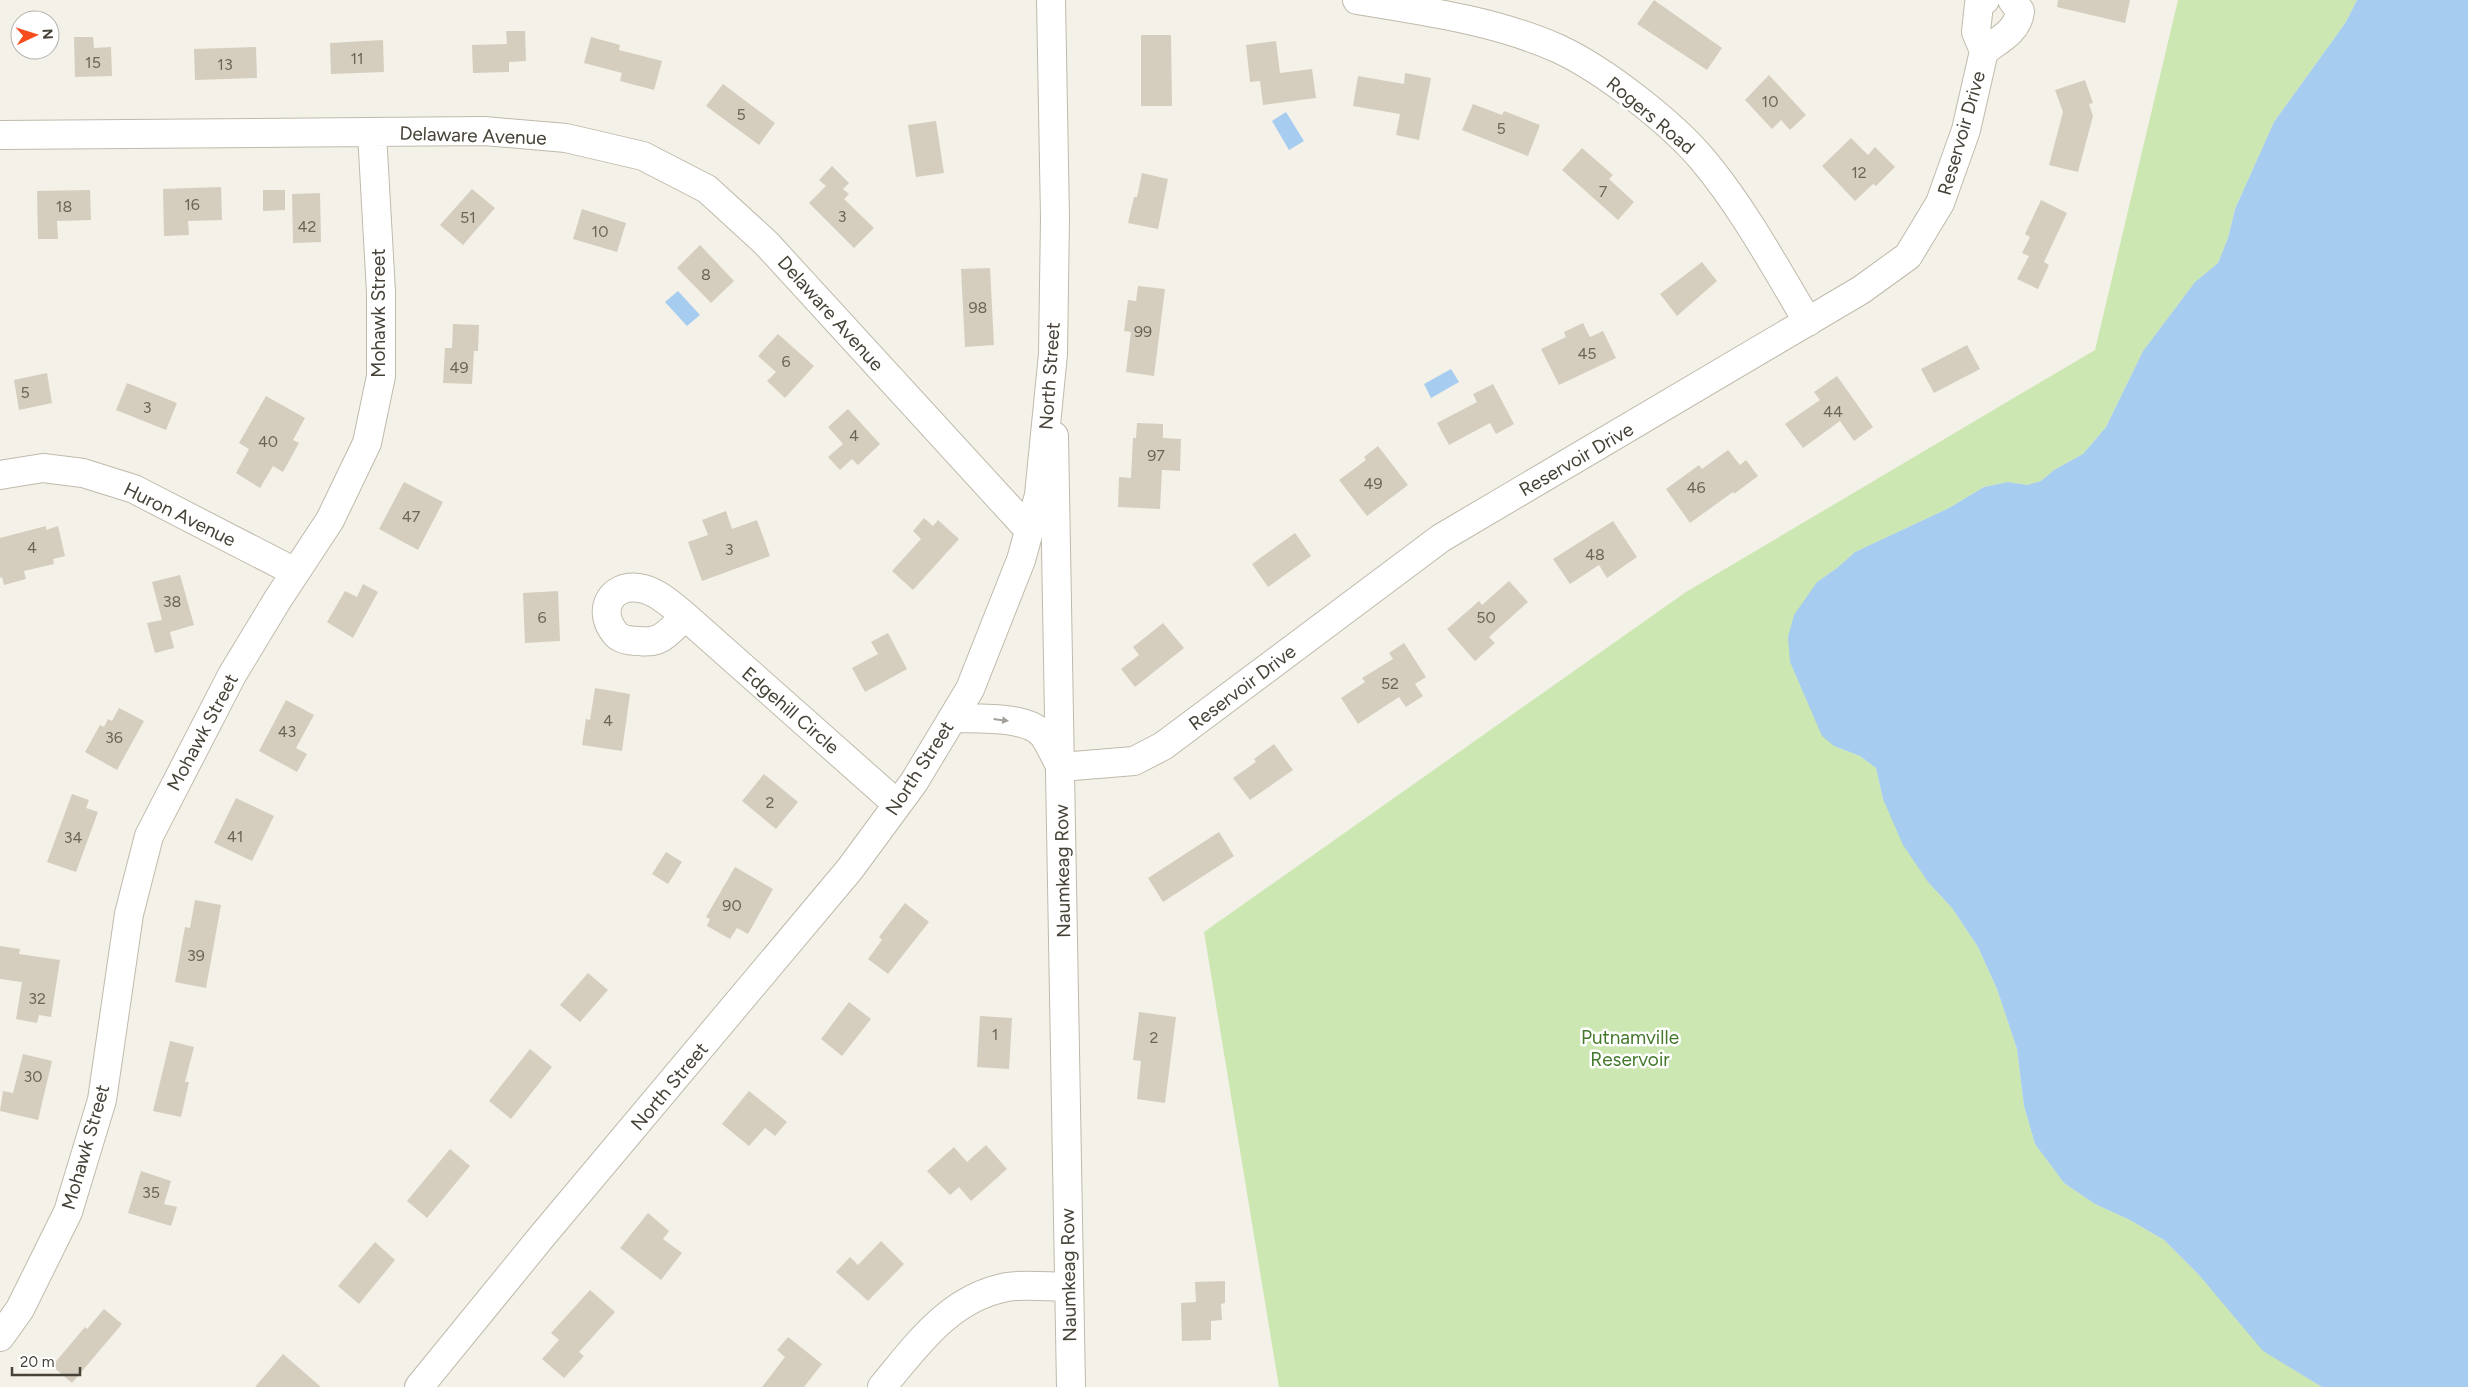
<svg xmlns="http://www.w3.org/2000/svg" width="2468" height="1387" viewBox="0 0 2468 1387" font-family="Figtree,sans-serif">
	<rect width="100%" height="100%" fill="#f4f1e8"/>
	<path fill="#cce7b2" d="M2178,0H2357L2346,22L2274,122L2235,209L2228,238L2218,263L2195,282L2143,351L2106,427L2083,454L2054,470L2041,481L2027,485L2008,482L1984,487L1949,508L1855,552L1837,568L1817,582L1790,662L1806,698L1834,746L1860,756L1876,768L1883,799L1928,882L1952,908L1978,947L1997,989L2017,1049L2024,1106L2035,1144L2064,1183L2095,1204L2130,1220L2164,1240L2199,1275L2263,1350L2322,1387H1279L1204,932L1686,592L2095,350Z"/>
	<path fill="#a6ccef" d="M2357,0H2468V1387H2322L2263,1351L2199,1275L2164,1240L2130,1220L2095,1204L2064,1183L2035,1144L2024,1106L2017,1049L1997,989L1978,947L1952,908L1928,882L1903,845L1883,799L1876,768L1860,756L1834,746L1822,736L1790,662L1788,637L1794,615L1817,582L1837,568L1855,552L1949,508L1984,487L2008,482L2027,485L2041,481L2054,470L2083,454L2106,427L2143,351L2195,282L2218,263L2228,238L2235,209L2274,122L2346,22Z
		M1286,112L1304,141L1289,150L1272,121Z
		M678,291L700,315L687,326L665,302Z
		M1451,369L1459,382L1431,398L1424,384Z"/>
	<path fill="#d5cebe" d="M1654,0L1722,48L1707,70L1637,24Z
		M2058,0H2130L2125,23L2057,7Z
		M506,31H525L526,61L509,62V72L473,73L472,45L507,44Z
		M1141,35H1171L1172,106H1141Z
		M74,37H93L94,48L111,47L112,76L75,77Z
		M591,37L620,45L619,50L662,61L654,90L620,81L622,73L584,63Z
		M383,40L384,72L331,74L330,43Z
		M1276,41L1280,73L1312,69L1316,98L1263,105L1260,81L1250,82L1246,45Z
		M256,47L257,78L195,80L194,49Z
		M1405,73L1431,78L1419,140L1396,135L1400,114L1353,106L1358,76L1404,84Z
		M1769,75L1806,115L1790,130L1781,120L1772,129L1745,100Z
		M2085,80L2093,103L2089,104L2093,116L2078,172L2049,165L2063,112L2055,90Z
		M723,84L775,123L759,145L706,106Z
		M1473,104L1502,115L1504,111L1540,125L1528,156L1462,130Z
		M936,121L944,173L916,177L908,125Z
		M1851,138L1868,155L1875,147L1895,167L1876,186L1873,184L1855,201L1822,166Z
		M1582,148L1613,175L1609,179L1634,202L1618,220L1562,170Z
		M832,166L849,183L843,189L849,194L844,199L874,228L854,248L809,203L826,186L819,180Z
		M1142,173L1168,179L1158,229L1128,223L1134,197H1137Z
		M221,187L222,220L188,221L189,235L164,236L163,189Z
		M472,189L495,208L463,245L440,225Z
		M90,190L91,220L57,221L58,239H38L37,191Z
		M263,190H285V210L263,211Z
		M320,193L321,242L293,243L292,194Z
		M2041,200L2067,213L2044,262L2049,265L2038,289L2017,279L2029,256L2022,253L2030,237L2025,234Z
		M582,209L626,223L617,252L573,239Z
		M700,245L734,281L711,303L677,268Z
		M1702,262L1717,281L1677,316L1660,294Z
		M990,268L994,345L965,347L961,269Z
		M1138,286L1165,289L1154,376L1126,372L1131,332L1124,331L1128,300L1136,301Z
		M1583,323L1590,337L1603,331L1616,358L1559,385L1541,349L1566,337L1564,332Z
		M453,324L479,325L478,351H474L472,384L443,383L445,348H452Z
		M778,334L814,366L785,398L767,381L776,372L758,356Z
		M1967,345L1980,369L1934,393L1921,369Z
		M47,373L52,403L19,410L14,380Z
		M1837,376L1873,427L1854,441L1840,421L1803,448L1785,424L1820,400L1814,392Z
		M127,383L177,403L166,430L116,410Z
		M1493,384L1514,424L1496,434L1490,423L1449,445L1437,423L1477,402L1473,394Z
		M266,396L305,418L293,440L299,443L283,472L273,466L260,488L236,473L249,449L239,443Z
		M848,409L880,444L858,465L852,459L840,470L828,457L843,444L828,427Z
		M1137,423L1163,424V438L1181,439L1180,471L1162,470L1160,509L1118,507L1119,477L1131,478L1133,438H1136Z
		M1378,446L1408,485L1367,516L1339,480L1366,460L1364,457Z
		M1728,450L1740,465L1746,460L1758,476L1734,494L1733,492L1690,523L1666,489L1699,465L1702,469Z
		M404,482L443,502L418,550L379,529Z
		M726,511L732,529L757,520L770,556L702,581L688,542L708,535L702,520Z
		M924,518L933,526L938,520L959,539L913,590L892,571L921,539L913,531Z
		M1613,521L1637,557L1607,578L1599,565L1570,584L1553,559Z
		M46,526V530L58,526L65,556L53,559L54,564L24,571L26,579L4,585L2,577L0,578V538Z
		M1295,533L1311,556L1268,587L1252,564Z
		M180,575L194,625L170,632L174,648L155,653L147,623L162,620L152,582Z
		M1509,581L1528,602L1489,637L1495,643L1475,661L1447,629L1479,601L1482,605Z
		M363,584L378,592L353,638L327,622L345,591L357,597Z
		M558,591L560,641L525,643L523,593Z
		M1163,623L1184,648L1135,687L1121,669L1139,655L1133,647Z
		M888,633L907,669L865,692L852,668L878,654L871,642Z
		M1404,643L1426,677L1415,684L1423,696L1406,707L1399,697L1358,724L1341,698L1365,682L1362,678L1393,659L1389,653Z
		M595,688L630,694L622,751L582,745L586,719L590,720Z
		M286,700L314,715L296,748L307,754L297,772L259,751Z
		M119,708L144,721L117,770L85,752L100,725L104,727L108,719L112,721Z
		M1274,744L1293,770L1250,800L1233,778L1256,762L1254,759Z
		M764,774L798,802L776,829L742,801Z
		M72,794L89,800L86,808L98,812L76,872L47,862Z
		M236,798L274,816L252,861L214,843Z
		M1219,832L1234,856L1163,902L1148,878Z
		M666,852L682,862L668,884L652,874Z
		M735,867L773,889L748,934L737,928L730,939L707,926L710,919L706,917Z
		M195,900L221,905L206,988L175,982L185,927L190,928Z
		M905,903L929,922L888,974L868,959L882,940L879,937Z
		M0,946L20,949L19,954L60,960L51,1017L39,1015L37,1023L16,1019L22,982L0,979Z
		M588,973L608,990L580,1022L560,1005Z
		M849,1002L871,1019L842,1056L821,1039Z
		M1139,1012L1176,1017L1165,1103L1137,1099L1141,1061L1133,1060Z
		M980,1016L1012,1018L1009,1069L977,1067Z
		M170,1041L194,1047L185,1082H189L181,1117L153,1111Z
		M530,1049L552,1067L511,1119L489,1101Z
		M23,1054L52,1061L38,1120L0,1111L3,1091L13,1093Z
		M749,1091L787,1122L775,1136L765,1128L749,1146L722,1124Z
		M986,1145L1007,1169L971,1201L959,1187L950,1195L927,1171L954,1147L967,1162Z
		M450,1149L470,1166L427,1218L407,1201Z
		M141,1171L171,1181L164,1204L177,1207L171,1226L128,1213Z
		M648,1213L669,1231L663,1239L682,1253L661,1280L620,1248Z
		M881,1241L904,1264L868,1301L836,1272L850,1257L858,1265Z
		M375,1242L395,1260L359,1304L338,1286Z
		M1225,1281V1303L1221,1304L1222,1320L1211,1321V1340L1182,1341L1181,1303L1196,1302L1195,1282Z
		M590,1290L615,1312L579,1352L584,1356L564,1378L542,1359L559,1340L551,1333Z
		M104,1309L122,1324L72,1383L52,1366L85,1327L87,1329Z
		M788,1337L822,1364L804,1387H762L785,1357L777,1350Z
		M283,1354L321,1387H255Z"/>
	<g fill="none" stroke-linecap="round" stroke-linejoin="round">
		<defs>
			<path id="minor" d="M1357,0C1424,11 1497,21 1559,49C1604,70 1671,122 1703,160C1744,209 1775,267 1808,322
				M1984,51C1999,40 2018,31 2020,11L2012,0
				M0,135L484,131L566,138L643,156L707,189L766,243L1029,530
				M1054,436L1071,1387
				M0,475L43,468L83,473L134,489L295,572
				M685,616C678,623 672,630 665,635C658,641 648,642 640,641C631,641 620,640 615,633C597,611 610,584 639,588C656,590 673,606 685,616L897,804
				M1061,767L1134,761L1163,746L1441,538L1861,290L1908,256L1940,203L1966,130L1984,51L1976,32L1979,4L1985,0
				M0,1337L20,1309L68,1212L102,1100L129,914L149,836L232,675L278,599L330,520L367,443L381,376V292L372,133
				M882,1387C917,1345 949,1298 1007,1287C1026,1284 1049,1287 1068,1287"/>
			<path id="tertiary" d="M953,718C976,719 1029,715 1044,736C1050,745 1055,757 1061,767
				M419,1387L543,1235L850,869L914,782L970,689L1021,560L1039,495L1053,354L1055,218L1051,0"/>
		</defs>
		<use href="#minor" stroke="#bfbaab" stroke-width="30"/>
		<use href="#tertiary" stroke="#bfbaab" stroke-width="30"/>
		<use href="#minor" stroke="#fff" stroke-width="28"/>
		<use href="#tertiary" stroke="#fff" stroke-width="28"/>
	</g>
	<defs><path id="oneway-solid" d="M-6-.8H1V-3.2L6.5 0L1 3.2V.8H-6Z" transform="scale(1.25)"/></defs>
	<use fill="#a3a09b" href="#oneway-solid" transform="translate(1001 720) rotate(7)"/>
	<g text-anchor="middle" stroke-width="5" stroke-linejoin="round" paint-order="stroke">
		<g font-size="16" fill="#6a6559">
			<text x="357" y="64">11</text>
			<text x="93" y="68">15</text>
			<text x="225" y="70">13</text>
			<text x="1770" y="107">10</text>
			<text x="741" y="120">5</text>
			<text x="1501" y="134">5</text>
			<text x="1859" y="178">12</text>
			<text x="1603" y="197">7</text>
			<text x="192" y="210">16</text>
			<text x="64" y="212">18</text>
			<text x="842" y="222">3</text>
			<text x="468" y="223">51</text>
			<text x="307" y="232">42</text>
			<text x="600" y="237">10</text>
			<text x="706" y="280">8</text>
			<text x="978" y="313">98</text>
			<text x="1143" y="337">99</text>
			<text x="1587" y="359">45</text>
			<text x="786" y="367">6</text>
			<text x="459" y="373">49</text>
			<text x="25" y="398">5</text>
			<text x="147" y="413">3</text>
			<text x="1833" y="417">44</text>
			<text x="854" y="441">4</text>
			<text x="268" y="447">40</text>
			<text x="1156" y="461">97</text>
			<text x="1373" y="489">49</text>
			<text x="1696" y="493">46</text>
			<text x="411" y="522">47</text>
			<text x="32" y="553">4</text>
			<text x="729" y="555">3</text>
			<text x="1595" y="560">48</text>
			<text x="172" y="607">38</text>
			<text x="542" y="623">6</text>
			<text x="1486" y="623">50</text>
			<text x="1390" y="689">52</text>
			<text x="608" y="726">4</text>
			<text x="287" y="737">43</text>
			<text x="114" y="743">36</text>
			<text x="770" y="808">2</text>
			<text x="235" y="842">41</text>
			<text x="73" y="843">34</text>
			<text x="732" y="911">90</text>
			<text x="196" y="961">39</text>
			<text x="37" y="1004">32</text>
			<text x="995" y="1040">1</text>
			<text x="1154" y="1043">2</text>
			<text x="33" y="1082">30</text>
			<text x="151" y="1198">35</text>
		</g>
		<g font-size="19" fill="#474237" stroke="#fff">
			<text transform="translate(1651 115) rotate(40)" y="7">Rogers Road</text>
			<text transform="translate(1961 133) rotate(-74)" y="7">Reservoir Drive</text>
			<text transform="translate(473 135) rotate(2)" y="7">Delaware Avenue</text>
			<text transform="translate(378 313) rotate(-90)" y="7">Mohawk Street</text>
			<text transform="translate(831 313) rotate(48)" y="7">Delaware Avenue</text>
			<text transform="translate(1049 376) rotate(-86)" y="7">North Street</text>
			<text transform="translate(1576 459) rotate(-30)" y="7">Reservoir Drive</text>
			<text transform="translate(180 514) rotate(26)" y="7">Huron Avenue</text>
			<text transform="translate(1242 687) rotate(-37)" y="7">Reservoir Drive</text>
			<text transform="translate(791 710) rotate(41)" y="7">Edgehill Circle</text>
			<text transform="translate(202 732) rotate(-62)" y="7">Mohawk Street</text>
			<text transform="translate(919 768) rotate(-57)" y="7">North Street</text>
			<text transform="translate(1062 871) rotate(-91)" y="7">Naumkeag Row</text>
			<text transform="translate(669 1086) rotate(-50)" y="7">North Street</text>
			<text transform="translate(85 1147) rotate(-74)" y="7">Mohawk Street</text>
			<text transform="translate(1068 1275) rotate(-91)" y="7">Naumkeag Row</text>
		</g>
		<g font-size="19" fill="#43782b" stroke="#fff">
			<text x="1630" y="1044">Putnamville<tspan x="1630" dy="22">Reservoir</tspan></text>
		</g>
	</g>
	<g transform="translate(35 35) rotate(86)"><circle r="24" fill="#ffffff" stroke="#b5b3af"/>
	<path d="M0-4L9 19L0 12L-9 19Z" fill="#f64c1e"/>
	<text y="-8" font-size="14" font-weight="bold" text-anchor="middle" fill="#474237">N</text>
	</g>
	<path d="M12 1367v8h68v-8" fill="none" stroke="#474237" stroke-width="2.5"/>
	<text x="20" y="1367" font-size="15" fill="#474237" stroke="#ffffff" stroke-width="4" paint-order="stroke">20 m</text>
</svg>
